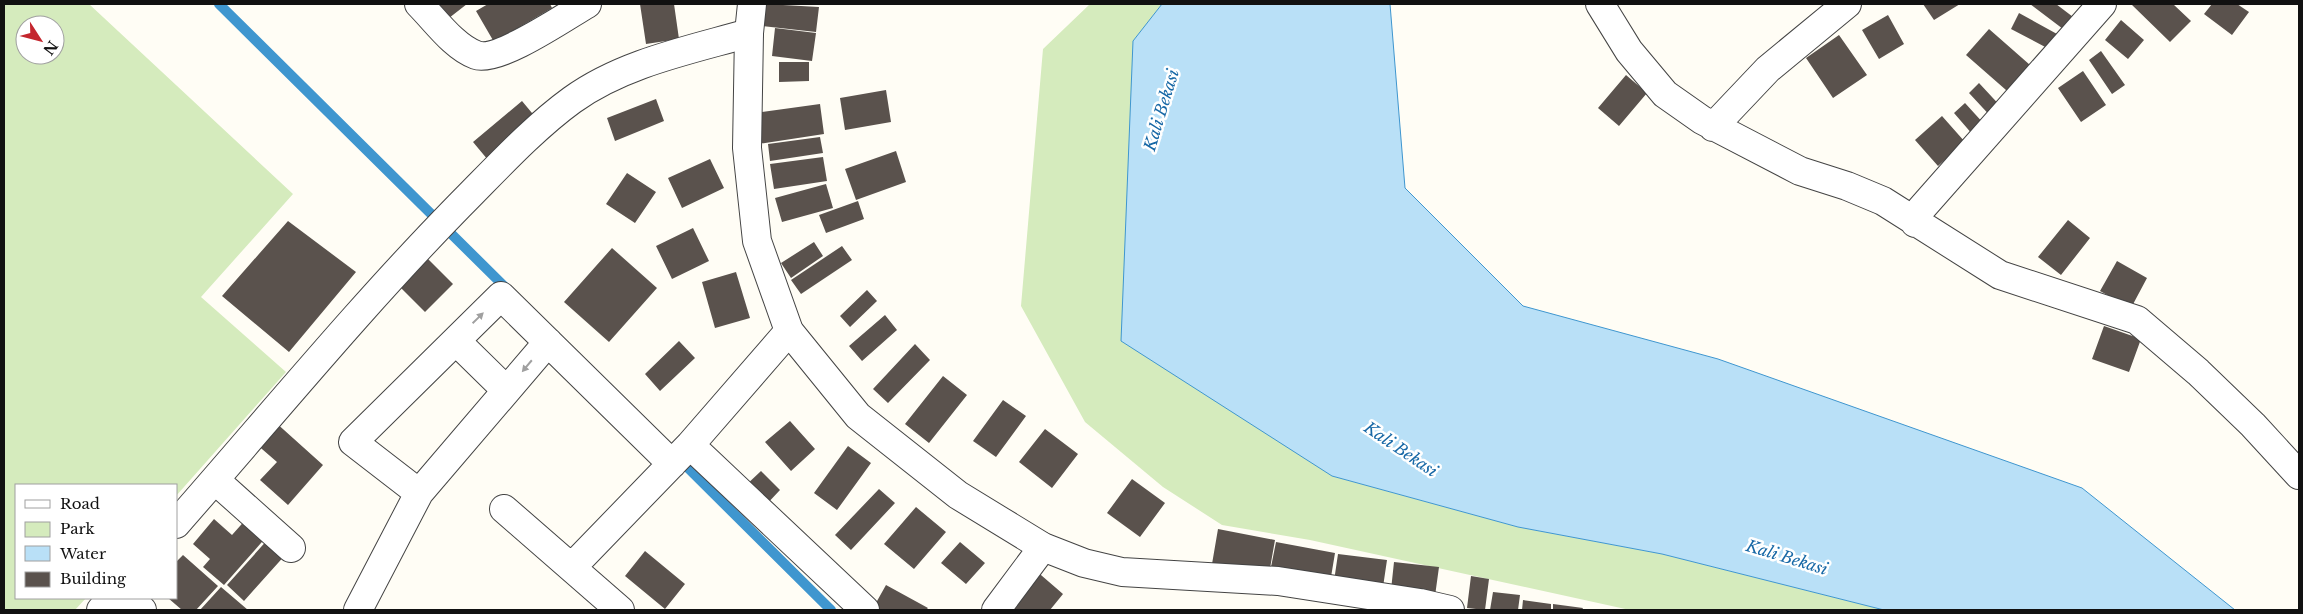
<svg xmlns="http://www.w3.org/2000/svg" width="2303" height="614" viewBox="0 0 2303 614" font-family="'Libre Baskerville',serif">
	<rect width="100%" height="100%" fill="#fffdf5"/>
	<path fill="#d5ebbd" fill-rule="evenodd" d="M4,4H89L293,194L201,297L286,372L176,496V485H16V598H86L75,610H4ZM25,25H55V55H25Z
		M1090,4H1162L1133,42L1332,476L1518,527L1662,554L1884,610H1630L1310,540L1222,525L1163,487L1085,422L1021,306L1043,49Z"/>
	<path fill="#b9e0f7" stroke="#3f96cf" d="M1162,4H1390L1405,188L1523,306L1718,359L2082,488L2235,610H1884L1662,554L1518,527L1332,476L1121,341L1133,41Z"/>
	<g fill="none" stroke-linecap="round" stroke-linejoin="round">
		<path stroke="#3f96cf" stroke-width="10" d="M219,4L510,292
			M678,458L831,610"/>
	</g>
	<path fill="#5a524d" d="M437,4H467L449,18Z
		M488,4H550L552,8L494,42L476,11Z
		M640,4H674L679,39L646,44Z
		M765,4L819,7L816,32L762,26Z
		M1923,4H1960L1934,20Z
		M2030,4H2056L2077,20L2067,32Z
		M2131,4H2173L2191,21L2170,42Z
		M2212,4H2237L2249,12L2232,35L2204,14Z
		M2019,13L2057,34L2049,49L2011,29Z
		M1888,15L1904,44L1879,59L1862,30Z
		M2121,20L2144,40L2128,59L2105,40Z
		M775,28L816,33L812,61L772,56Z
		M1989,29L2037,71L2014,97L1966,55Z
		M1839,35L1867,75L1833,98L1806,58Z
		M2101,51L2125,85L2112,94L2089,60Z
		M779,62H809V81L779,82Z
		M2083,71L2106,105L2081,122L2058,88Z
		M1626,75L1647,93L1619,126L1598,108Z
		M1979,83L2005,111L1995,121L1969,93Z
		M886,90L891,122L845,130L840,98Z
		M656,99L664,121L615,141L607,118Z
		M522,101L537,119L488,160L473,142Z
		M1965,103L1985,125L1973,135L1954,113Z
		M820,104L824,134L758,144L754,113Z
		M1942,116L1965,142L1938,166L1915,140Z
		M820,137L823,153L770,161L768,144Z
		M896,151L906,182L856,200L845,169Z
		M823,157L827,181L774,189L770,164Z
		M710,159L724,188L682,208L668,178Z
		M627,173L656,192L635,223L606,204Z
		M826,184L833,208L782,222L775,198Z
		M858,201L864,219L826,233L819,215Z
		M2068,220L2090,238L2061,275L2038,257Z
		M288,221L356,272L289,352L222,296Z
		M693,228L709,261L672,279L656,246Z
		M814,242L823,256L791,278L781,263Z
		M842,246L852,260L801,294L791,280Z
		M612,248L657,288L609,342L564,302Z
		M427,258L453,284L425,312L399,286Z
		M2117,261L2147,278L2131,308L2100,291Z
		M736,272L750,318L715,328L702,282Z
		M867,290L877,301L850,327L840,316Z
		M885,315L897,330L862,361L849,346Z
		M2104,326L2141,339L2129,372L2092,359Z
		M679,341L695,358L660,391L645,374Z
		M915,344L930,360L888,403L873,389Z
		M943,376L967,395L929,443L905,424Z
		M1003,400L1026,416L996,457L973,441Z
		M274,421L323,465L288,505L260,480L277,462L255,443Z
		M790,421L815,449L791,471L765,442Z
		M1045,429L1078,454L1052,488L1019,462Z
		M848,446L871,463L837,510L814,493Z
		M761,471L780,490L764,507L744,487Z
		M1132,479L1165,503L1140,537L1107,513Z
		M879,489L895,503L851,550L835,535Z
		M916,507L946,532L914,569L884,544Z
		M248,517L268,535L224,585L203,567L210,559L193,544L214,519L232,535Z
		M1218,529L1275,540L1269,574L1212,564Z
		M270,537L287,553L244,601L227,585Z
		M960,542L985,563L966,584L941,563Z
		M1276,542L1335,553L1330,583L1270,572Z
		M645,551L685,584L665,609L625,576Z
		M1338,554L1387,560L1383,587L1334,581Z
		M183,555L218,586L196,610H182L168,598H176V562Z
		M1394,562L1439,567L1435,596L1391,590Z
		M1034,569L1063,594L1050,610H999Z
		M1471,576L1489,579L1485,610L1467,608Z
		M886,585L928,608L926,610H872Z
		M221,587L248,610H200Z
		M1493,592L1520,595L1518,610H1490Z
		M1523,600L1551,604V610H1522Z
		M1553,604L1583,608L1582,610H1553Z"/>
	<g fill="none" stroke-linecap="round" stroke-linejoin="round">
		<defs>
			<path id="minor" d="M419,4C435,20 454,47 476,55C498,63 566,16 587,4
				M1600,4L1629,51L1665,94L1702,120L1800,171L1847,186L1883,201L2000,275L2137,320L2198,372L2253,425L2299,475
				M1713,127L1768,69L1847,4
				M1915,223L1921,209L2102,4
				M456,341L506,390
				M690,445L865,610
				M215,480L291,548
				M419,493L353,442L501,296L672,464
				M504,509L620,610
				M176,524C270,417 360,307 459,206C494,171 532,129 572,100C623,63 690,50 749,33
				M572,567L690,445L789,331
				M129,598L142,610
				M101,610L111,598
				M358,610L419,493L548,342
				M996,610L1043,547"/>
			<path id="tertiary" d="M752,4L749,33L747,148L757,241L789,331L858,416L958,495L1043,547L1084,563L1122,572L1278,581L1420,603L1450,610"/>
		</defs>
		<use href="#minor" stroke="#444" stroke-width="30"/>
		<use href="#tertiary" stroke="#444" stroke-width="30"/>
		<use href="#minor" stroke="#fff" stroke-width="28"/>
		<use href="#tertiary" stroke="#fff" stroke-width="28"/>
	</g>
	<defs><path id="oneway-solid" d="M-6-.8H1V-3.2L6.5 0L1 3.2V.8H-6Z" transform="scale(1.25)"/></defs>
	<g fill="#a0a0a0">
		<use href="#oneway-solid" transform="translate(478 318) rotate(-44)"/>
		<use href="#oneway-solid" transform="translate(527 366) rotate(130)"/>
	</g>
	<g text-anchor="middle" stroke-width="5" stroke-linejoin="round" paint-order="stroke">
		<g font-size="16" font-style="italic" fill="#1768a6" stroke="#fff">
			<text transform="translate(1161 110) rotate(-73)" y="6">Kali Bekasi</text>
			<text transform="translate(1401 449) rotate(34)" y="6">Kali Bekasi</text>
			<text transform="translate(1787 557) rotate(17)" y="6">Kali Bekasi</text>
		</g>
	</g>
	<rect width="2303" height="614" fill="none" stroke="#111111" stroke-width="10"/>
	<rect x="15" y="484" width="162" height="115" fill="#ffffff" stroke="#a0a0a0"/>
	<rect x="25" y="500" width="25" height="8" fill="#ffffff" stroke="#a0a0a0"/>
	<text x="60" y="509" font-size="15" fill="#111111">Road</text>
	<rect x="25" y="522" width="25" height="15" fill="#d5ebbd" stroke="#a0a0a0"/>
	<text x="60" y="534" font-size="15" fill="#111111">Park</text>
	<rect x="25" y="546" width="25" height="15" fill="#b9e0f7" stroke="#a0a0a0"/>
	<text x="60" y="559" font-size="15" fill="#111111">Water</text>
	<rect x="25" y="572" width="25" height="15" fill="#5a524d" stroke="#a0a0a0"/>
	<text x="60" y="584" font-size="15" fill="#111111">Building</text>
	<g transform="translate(40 40) rotate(126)"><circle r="24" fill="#ffffff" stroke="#a0a0a0"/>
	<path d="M0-4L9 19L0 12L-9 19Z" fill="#c4262e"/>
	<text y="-8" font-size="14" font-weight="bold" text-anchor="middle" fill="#111111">N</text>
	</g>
</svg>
